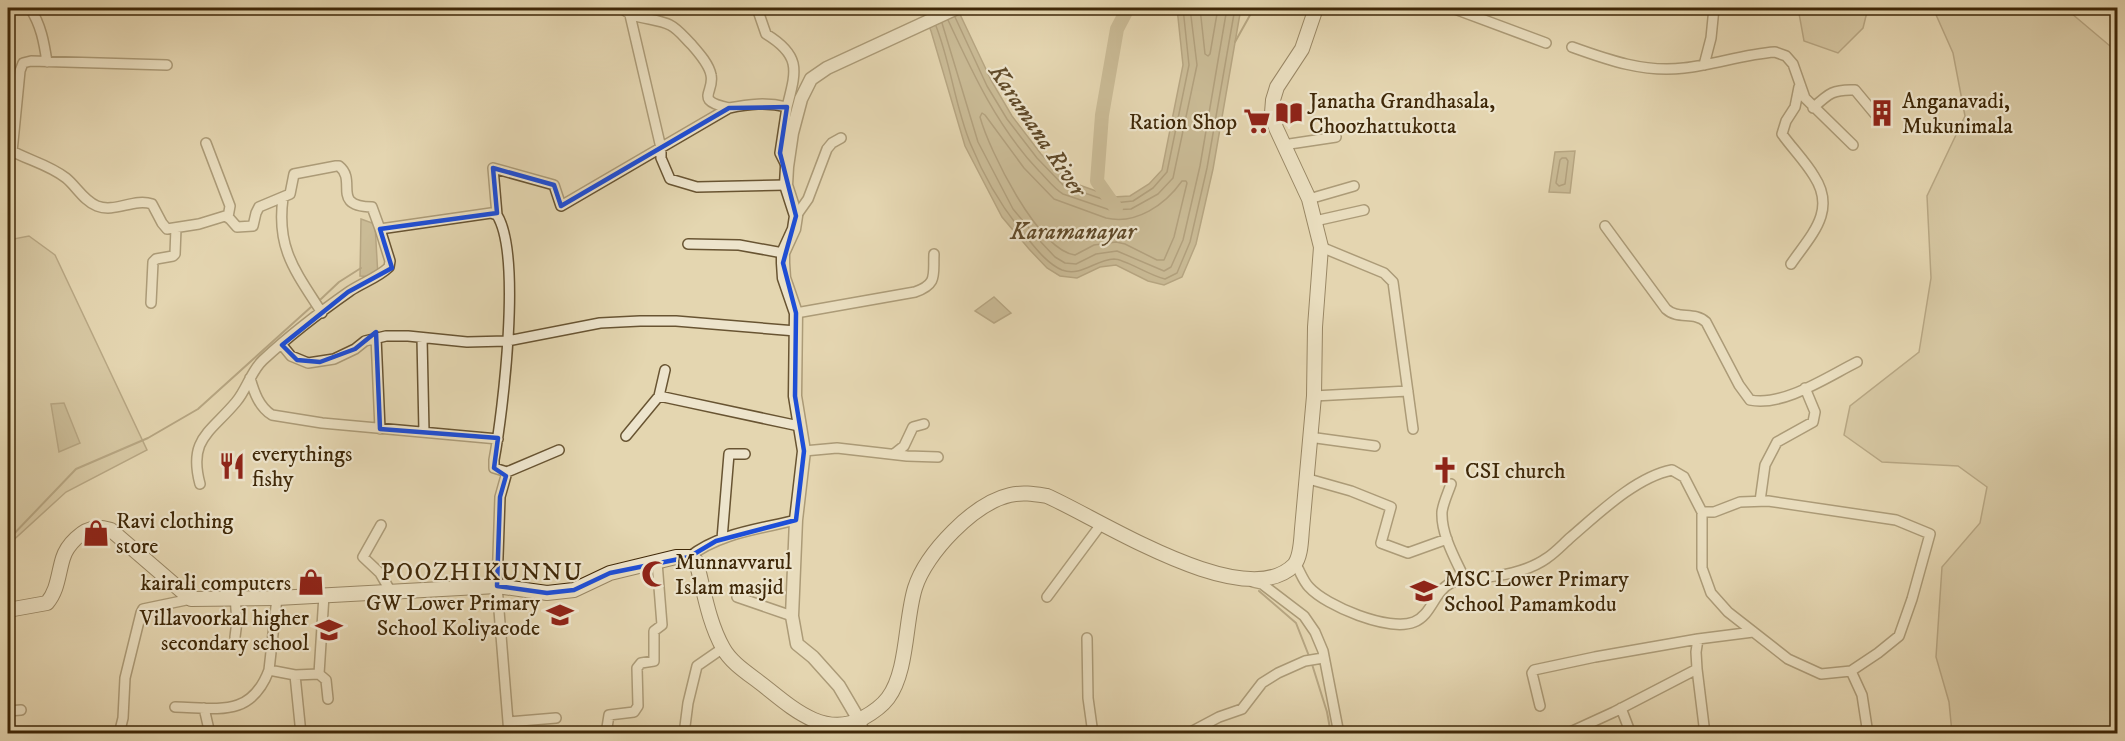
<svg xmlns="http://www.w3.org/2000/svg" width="2125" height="741" viewBox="0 0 2125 741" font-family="'IM FELL DW Pica',serif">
	<rect width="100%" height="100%" fill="#e4d6b0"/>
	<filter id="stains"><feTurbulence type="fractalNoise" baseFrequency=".00333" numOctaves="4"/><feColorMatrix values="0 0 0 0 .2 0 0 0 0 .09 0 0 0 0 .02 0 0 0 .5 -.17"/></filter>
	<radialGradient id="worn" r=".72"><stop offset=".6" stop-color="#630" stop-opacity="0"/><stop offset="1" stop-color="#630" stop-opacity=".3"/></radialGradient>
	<path fill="#c8b893" stroke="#84704e" stroke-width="1.5" d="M1798,8H1868L1863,28L1838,53L1804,41Z
		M1933,8H2065L2110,46L2117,50V733H1952L1949,702L1936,657L1942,567L1980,523L1987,487L1958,466L1882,462L1844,435L1850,406L1919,352L1931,278L1927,196L1965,116L1953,53Z
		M29,236L55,255L147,450L66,492L8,545V240Z"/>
	<path fill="#ac9b77" stroke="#806d4b" stroke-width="1.5" d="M921,8H957L992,82L1012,116L1041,154L1068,181L1113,197L1130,196L1149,184L1162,170L1183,65L1177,8H1241L1213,169L1196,244L1182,277L1164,285L1148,281L1116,265L1100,267L1077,278L1060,276L1047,268L1029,249L1002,217L965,146L931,31Z
		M1575,151L1570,193L1549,192L1555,152Z
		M361,219L375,224L378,277L360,276Z
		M994,297L1011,313L994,323L975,311Z
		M64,403L80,443L59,452L51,404Z"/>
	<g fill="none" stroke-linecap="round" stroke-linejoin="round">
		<path stroke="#766240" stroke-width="1.5" d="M1200,8L1205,54L1208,56L1210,54L1218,8
			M955,17L987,86L1007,119L1037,158L1064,186L1114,203L1133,201L1153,188L1167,172L1189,65L1183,8
			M948,20C973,74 998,128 1039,171C1047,179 1054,189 1063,194L1110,210L1131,209L1158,194L1173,178L1197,65L1190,8
			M942,23L978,142L1013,209L1039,240L1055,257L1065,263L1076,264L1096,254L1117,251L1164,271L1171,267L1183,240L1200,166L1227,8
			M936,26C951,64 955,107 971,145C985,179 1004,211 1028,239C1037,250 1048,264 1062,270C1081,277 1095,260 1114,259C1125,259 1150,276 1165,279L1177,273L1190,242L1207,168L1235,8
			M982,113L985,115L1024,168L1054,199L1106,218C1136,225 1165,205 1182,181H1186L1187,183L1174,237L1164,260H1157L1125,244L1116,242L1094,245L1075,255C1038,250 989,150 980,117Z
			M1562,158H1566L1568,161L1565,184L1559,186L1556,183L1560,160Z"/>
		<path stroke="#806d4b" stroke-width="2" d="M1235,42L1254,8
			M321,299L339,282L361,268
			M8,540L76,469L148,438L198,409L311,307
			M1259,591L1296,623L1309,656
			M1311,661L1327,712L1331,734"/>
		<path stroke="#ac9b77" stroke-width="14" d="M1116,208L1097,181L1102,115L1117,29L1128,8"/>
		<defs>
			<path id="minor" d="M30,8C41,25 44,42 47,62
				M623,8C629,19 657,18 670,25C678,29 684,37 691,44C698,52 709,64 711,75C715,93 693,100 729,108
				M757,8L766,34C802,56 796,71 787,107
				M1452,8L1546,43
				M2115,8L2118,11
				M630,15L661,148V158L670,179L697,187L786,185
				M1572,47C1608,60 1645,73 1684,68C1714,65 1744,54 1775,52L1786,56L1793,64L1805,98L1853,145
				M1704,65L1711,38L1714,8
				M1813,108C1829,93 1834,89 1855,90L1880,120
				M206,143L230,206L228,217
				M1283,145L1336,137
				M8,149C27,160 48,164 66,178C76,186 84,201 97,206C115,213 134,198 152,204L162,223L167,229L199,224L225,216L230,219L237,227L253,226L256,213L259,207L290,194L294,174L336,166H339C358,181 330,206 372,207L380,229L491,213L497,215C522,255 503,411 494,460V468L507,472L500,497L497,586L509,734
				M12,152L20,71L23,63L31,61L167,65
				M283,198C276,249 296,272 322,313
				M1309,199L1354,186
				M497,215L493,168L554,185L561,206L729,108C749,104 767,102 787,107L780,153L787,167
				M796,216L808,199L827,149L832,143L841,138
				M1315,221L1364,210
				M1605,226L1666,309C1678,320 1694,311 1706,322L1739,385L1750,400C1783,407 1827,377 1857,362
				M688,244L739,245L783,253
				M1321,247L1384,273L1393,282L1413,429
				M1791,264C1811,235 1837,211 1814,176C1805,161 1792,148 1782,134L1786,121L1795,107L1799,87
				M151,303L153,262L156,259L173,256L175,254L176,228
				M796,313L915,292C938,284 933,275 934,254
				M376,337L380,429
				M422,338L424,432
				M282,345L291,356L308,363L334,359L355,349L365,341L386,336H408L467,342L507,341L600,323L640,321H676L796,331
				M665,370L659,396L799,426
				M250,378C254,392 259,407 272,415L322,423L498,439
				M1314,396L1408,391
				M626,436L659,396
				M1309,437L1375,446
				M804,451L837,448L907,456L938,457
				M894,454L904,446L913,427L924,424
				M507,472L559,450
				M1305,478L1351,491L1391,507L1381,543L1408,553L1447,539
				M200,484C188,439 210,433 236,402C247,389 251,371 263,360C290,335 320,312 350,291C362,283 379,277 389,267L390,261L380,229
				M1451,484C1448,493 1443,503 1442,512C1441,535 1456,560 1465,580
				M1760,501L1765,465L1777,442L1813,422L1815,412L1805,388
				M381,525L363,557L380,573L391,592
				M722,539L729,454H745
				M689,557C719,533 760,529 796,520
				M1295,563C1300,571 1303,581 1309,587C1326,606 1389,632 1414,622C1432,615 1434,591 1451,583C1457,580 1467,580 1473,579C1498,576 1526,573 1547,558C1556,552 1563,544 1571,537C1599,513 1636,477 1672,470L1684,477L1702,512H1714L1740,502L1768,501L1896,520L1930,534L1912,599L1899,636L1878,653L1851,671L1821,674L1788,659L1728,612L1711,593L1702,568V512
				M1253,582L1262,584L1304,616L1315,632L1323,651L1339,734
				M235,597L237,621L235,637
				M737,597L792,616
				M1047,597L1102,523
				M277,598L269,670L295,675L301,734
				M1087,638L1088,698L1093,734
				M1697,669L1696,652L1698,639
				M1851,671L1862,695L1868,734
				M319,674L324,595
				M295,675L319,674L326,680L328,699
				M1540,706L1532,673L1534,670L1595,657L1698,639L1753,632
				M175,707C218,708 251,718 269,670
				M204,708L210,734
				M1621,708L1629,729
				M8,711L21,710
				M508,722L556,718
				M119,734L123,718L125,678L141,613L143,609L191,599
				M606,734L609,715L634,712L638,706L637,668L641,663L654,661V631L662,625L657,562
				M684,734L688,703L697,666L723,648
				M1187,734L1219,717L1242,709L1262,683L1278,673L1305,661L1323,658
				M1566,734L1614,712L1697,669L1705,734"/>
			<path id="tertiary" d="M863,734L859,720L839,686L813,657L797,644L792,616L796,520L804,451L795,396L796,313L784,278L783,263V253L794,229L796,216L786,185L787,167L792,133L801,99L811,79L827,68L957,8"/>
			<path id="secondary" d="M8,610L47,603C58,590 58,574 63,558C67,545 82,529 97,528C101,527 107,529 111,530L191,599L277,598L497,586L547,593L574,590L610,573L676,557H689L696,561C704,590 708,621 723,648C731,663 749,674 763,685C792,708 825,739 863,718C872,713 882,706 888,698C908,671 905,620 915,588C926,553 974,503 1010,495C1023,492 1034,494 1047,496C1098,518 1245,615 1294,565C1301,557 1301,540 1302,529L1314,396L1315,327L1321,247L1309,199L1276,128L1272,113L1273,100L1277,87L1302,49L1316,8"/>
		</defs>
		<use href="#minor" stroke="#685432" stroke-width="12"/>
		<use href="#tertiary" stroke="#685432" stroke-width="15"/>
		<use href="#secondary" stroke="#3f2808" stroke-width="16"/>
		<use href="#minor" stroke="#ede4cc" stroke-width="9"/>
		<use href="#tertiary" stroke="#ede4cc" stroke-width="12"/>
		<use href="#secondary" stroke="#ede4cc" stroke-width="14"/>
	</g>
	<path d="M0 0H2125V741H0ZM787,107L780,153L796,216L783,263L796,313L795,396L804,451L796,520L716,541L689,557L610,573L574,590L547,593L497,586L500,497L506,476L494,468L498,438L380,429L376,332L355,349L320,362L297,360L282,345L348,292L392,268L380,229L497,213L493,168L554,185L561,206L729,108Z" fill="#e4d6b0" fill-opacity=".55" fill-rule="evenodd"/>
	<path fill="none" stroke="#1d4ed8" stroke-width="4.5" stroke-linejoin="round" d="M787,107L780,153L796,216L783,263L796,313L795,396L804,451L796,520L716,541L689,557L610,573L574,590L547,593L497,586L500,497L506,476L494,468L498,438L380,429L376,332L355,349L320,362L297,360L282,345L348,292L392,268L380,229L497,213L493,168L554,185L561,206L729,108Z"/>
	<defs>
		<symbol id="library-bare" viewBox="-9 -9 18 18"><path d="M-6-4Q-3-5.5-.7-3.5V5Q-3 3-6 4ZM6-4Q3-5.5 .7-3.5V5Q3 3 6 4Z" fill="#8f2418" stroke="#ede4cc" stroke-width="2.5" paint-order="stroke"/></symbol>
		<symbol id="building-bare" viewBox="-9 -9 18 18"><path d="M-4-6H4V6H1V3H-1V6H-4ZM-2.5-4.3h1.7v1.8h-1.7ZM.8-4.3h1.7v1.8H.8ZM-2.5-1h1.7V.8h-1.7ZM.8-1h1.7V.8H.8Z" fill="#8f2418" stroke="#ede4cc" stroke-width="2.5" paint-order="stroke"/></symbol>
		<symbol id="supermarket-bare" viewBox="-9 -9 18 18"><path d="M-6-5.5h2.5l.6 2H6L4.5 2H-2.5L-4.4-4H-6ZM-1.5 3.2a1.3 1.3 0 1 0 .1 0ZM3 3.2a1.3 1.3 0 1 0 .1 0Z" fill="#8f2418" stroke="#ede4cc" stroke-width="2.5" paint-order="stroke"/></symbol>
		<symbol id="restaurant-bare" viewBox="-9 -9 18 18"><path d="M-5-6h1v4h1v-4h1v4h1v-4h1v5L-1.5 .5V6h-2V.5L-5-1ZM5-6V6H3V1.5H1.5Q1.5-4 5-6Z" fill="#8f2418" stroke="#ede4cc" stroke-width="2.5" paint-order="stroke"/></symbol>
		<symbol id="church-bare" viewBox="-9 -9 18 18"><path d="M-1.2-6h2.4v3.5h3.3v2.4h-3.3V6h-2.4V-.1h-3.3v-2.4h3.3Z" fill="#8f2418" stroke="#ede4cc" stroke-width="2.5" paint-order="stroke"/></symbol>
		<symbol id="shop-bare" viewBox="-9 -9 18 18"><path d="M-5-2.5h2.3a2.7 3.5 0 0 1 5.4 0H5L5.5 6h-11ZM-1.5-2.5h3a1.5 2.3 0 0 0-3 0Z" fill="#8f2418" stroke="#ede4cc" stroke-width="2.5" paint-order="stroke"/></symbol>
		<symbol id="mosque-bare" viewBox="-9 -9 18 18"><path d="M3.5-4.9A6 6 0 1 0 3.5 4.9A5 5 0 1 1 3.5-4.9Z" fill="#8f2418" stroke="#ede4cc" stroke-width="2.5" paint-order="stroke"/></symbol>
		<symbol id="school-bare" viewBox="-9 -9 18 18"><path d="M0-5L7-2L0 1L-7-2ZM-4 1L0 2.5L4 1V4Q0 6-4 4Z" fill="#8f2418" stroke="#ede4cc" stroke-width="2.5" paint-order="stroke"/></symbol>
	</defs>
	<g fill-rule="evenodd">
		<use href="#library-bare" x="1270" y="94" width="38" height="38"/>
		<use href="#building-bare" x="1863" y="94" width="38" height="38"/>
		<use href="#supermarket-bare" x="1238" y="102" width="38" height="38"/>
		<use href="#restaurant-bare" x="213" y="447" width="38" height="38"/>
		<use href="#church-bare" x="1426" y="451" width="38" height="38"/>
		<use href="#shop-bare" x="77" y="514" width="38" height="38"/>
		<use href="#mosque-bare" x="636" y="555" width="38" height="38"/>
		<use href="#shop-bare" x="292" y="563" width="38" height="38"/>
		<use href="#school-bare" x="1405" y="572" width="38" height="38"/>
		<use href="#school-bare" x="541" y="596" width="38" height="38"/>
		<use href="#school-bare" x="310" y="611" width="38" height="38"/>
	</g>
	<g text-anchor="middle" stroke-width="4.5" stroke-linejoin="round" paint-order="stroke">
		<g font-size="22" fill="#3f2808" stroke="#ede4cc" text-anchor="start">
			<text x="1309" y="108">Janatha Grandhasala,<tspan x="1309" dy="25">Choozhattukotta</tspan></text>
			<text x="1902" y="108">Anganavadi,<tspan x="1902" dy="25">Mukunimala</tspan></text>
			<text x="1237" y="129" text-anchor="end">Ration Shop</text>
			<text x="252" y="461">everythings<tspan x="252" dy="25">fishy</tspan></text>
			<text x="1465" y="478">CSI church</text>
			<text x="116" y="528">Ravi clothing<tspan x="116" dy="25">store</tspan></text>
			<text x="675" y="569">Munnavvarul<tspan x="675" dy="25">Islam masjid</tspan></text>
			<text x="1444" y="586">MSC Lower Primary<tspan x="1444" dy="25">School Pamamkodu</tspan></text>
			<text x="291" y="590" text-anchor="end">kairali computers</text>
			<text x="540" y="610" text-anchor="end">GW Lower Primary<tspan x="540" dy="25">School Koliyacode</tspan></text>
			<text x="309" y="625" text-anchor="end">Villavoorkal higher<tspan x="309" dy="25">secondary school</tspan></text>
		</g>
		<g font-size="24" font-style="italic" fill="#604a29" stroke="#ede4cc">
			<text transform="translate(1038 130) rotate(56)" y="8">Karamana River</text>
			<text x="1073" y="239">Karamanayar</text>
		</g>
		<g font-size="24" letter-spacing="1.5" fill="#3f2808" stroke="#ede4cc">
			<text x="482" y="580">POOZHIKUNNU</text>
		</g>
	</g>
	<rect width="2125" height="741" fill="none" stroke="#e4d6b0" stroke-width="30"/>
	<rect x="9" y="9" width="2107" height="723" fill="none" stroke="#3f2808" stroke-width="3"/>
	<rect x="15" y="15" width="2095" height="711" fill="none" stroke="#3f2808" stroke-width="1.5"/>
	<rect width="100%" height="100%" filter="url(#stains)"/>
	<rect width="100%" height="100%" fill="url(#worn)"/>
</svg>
